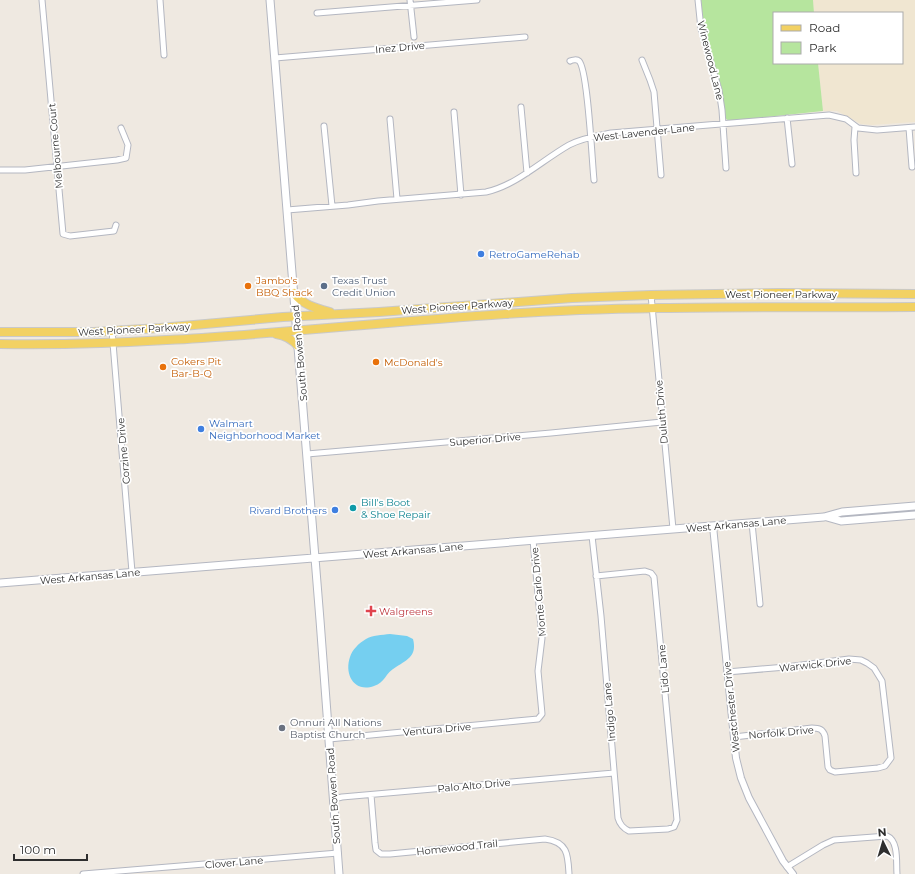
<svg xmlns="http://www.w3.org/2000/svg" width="915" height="874" viewBox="0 0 915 874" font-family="Montserrat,sans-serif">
	<rect width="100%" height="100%" fill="#efe9e1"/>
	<path fill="#f0e6d1" d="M813,0H915V122L872,125L861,124L837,111H823L818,63H902V13H814Z"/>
	<path fill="#b6e59e" d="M701,0H813L814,13H774V63H818L823,111L729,121L725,118L718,81L704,33Z"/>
	<path fill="#75cff0" d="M390,634L407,636L413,639C417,655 409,659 396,667C385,673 385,683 374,686C354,693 344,674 350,657C352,650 359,643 366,639C372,635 382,635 390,634Z"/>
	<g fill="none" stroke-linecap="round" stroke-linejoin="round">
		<defs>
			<path id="minor" d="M42,0L63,234L70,236L114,231L116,225
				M160,0L164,55
				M410,0L414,37
				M698,0L701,29L719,90L722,110L726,168
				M317,13L477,0
				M275,58L525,37
				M642,60L650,80L654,92L661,175
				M570,61C572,60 577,59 579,61C588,70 592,162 594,180
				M521,107L527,173
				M454,112L461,195
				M787,118L792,164
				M390,119L397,199
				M324,126L332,206
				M855,127L854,140L856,173
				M909,128L912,167
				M0,170H25L117,160L126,158L128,145L121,128
				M287,210L348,205L378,201L486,192C517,185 541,161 569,145C582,138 596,136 611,133L829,115L846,119L858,128L877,130L915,127
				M651,295L673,529
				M112,331L132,572
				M307,454L551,433L662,422
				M752,523L760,604
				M592,536L601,616L618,818C620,825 623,828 629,831L668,829L674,827L677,820L654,577L651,573L645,571L596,576
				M727,672L786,667L849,659L861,660L867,663L874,668L882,681L891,758L885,766L878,768L835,772L830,770L828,767L825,736C823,729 819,728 812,728L734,737
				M329,739L538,719L542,714L538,671L542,638L533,540
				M371,795L375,843L376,850L381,854H390L545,839C568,842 568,855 569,874
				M334,799L342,797L614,773
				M787,867L823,845L834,840L887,836C899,841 896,863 897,874
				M83,874L338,853"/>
			<path id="tertiary" d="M713,526L736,758L741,778L749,798L783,861L793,874"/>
			<path id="secondary" d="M270,0L320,620L339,874
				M827,517L841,521L915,515
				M0,583L824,517L842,512L915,506"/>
			<path id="primary" d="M294,293C303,305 315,308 330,312
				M0,332H94L160,328L283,317L379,312L572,298L651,295L779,293L915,294
				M276,334C285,335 293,340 299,347
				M0,344C169,347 337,325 505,314C642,305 779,308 915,307"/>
		</defs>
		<use href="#minor" stroke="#b4b7c1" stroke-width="7"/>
		<use href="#tertiary" stroke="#b4b7c1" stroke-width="8"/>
		<use href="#secondary" stroke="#b4b7c1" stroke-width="9"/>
		<use href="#primary" stroke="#c9c9c9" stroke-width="10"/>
		<use href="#minor" stroke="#fff" stroke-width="5"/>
		<use href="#tertiary" stroke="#fff" stroke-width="6"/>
		<use href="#secondary" stroke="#fff" stroke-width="7"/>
		<use href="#primary" stroke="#f2d163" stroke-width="8"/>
	</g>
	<g fill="#3f7fe0" stroke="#fff" stroke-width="1.5">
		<circle cx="481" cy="254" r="4"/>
		<circle cx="201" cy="429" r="4"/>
		<circle cx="335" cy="510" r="4"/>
	</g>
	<g fill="#e8710a" stroke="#fff" stroke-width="1.5">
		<circle cx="248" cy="286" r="4"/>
		<circle cx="376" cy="362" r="4"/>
		<circle cx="163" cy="367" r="4"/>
	</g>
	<circle fill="#5c6f8a" stroke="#fff" stroke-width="1.5" cx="324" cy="286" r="4"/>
	<circle fill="#0f9aa8" stroke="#fff" stroke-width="1.5" cx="353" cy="508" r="4"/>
	<path fill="#e0444e" stroke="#fff" stroke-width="1.5" d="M369 605h4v4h4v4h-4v4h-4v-4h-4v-4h4z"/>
	<circle fill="#6b7280" stroke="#fff" stroke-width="1.5" cx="282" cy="728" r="4"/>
	<g text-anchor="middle" stroke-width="3.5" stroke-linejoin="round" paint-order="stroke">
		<g font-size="10" fill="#2e2e2e" stroke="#fff">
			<text transform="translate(400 47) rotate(-5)" y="4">Inez Drive</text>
			<text transform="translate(711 60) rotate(76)" y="4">Winewood Lane</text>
			<text transform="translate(644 132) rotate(-6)" y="4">West Lavender Lane</text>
			<text transform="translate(55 146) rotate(-95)" y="4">Melbourne Court</text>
			<text x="781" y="298">West Pioneer Parkway</text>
			<text transform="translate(457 306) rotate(-4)" y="4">West Pioneer Parkway</text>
			<text transform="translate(134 329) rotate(-3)" y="4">West Pioneer Parkway</text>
			<text transform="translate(299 353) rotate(-95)" y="4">South Bowen Road</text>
			<text transform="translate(661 412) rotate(-95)" y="4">Duluth Drive</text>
			<text transform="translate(485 439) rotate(-5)" y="4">Superior Drive</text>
			<text transform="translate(123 451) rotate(-95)" y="4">Corzine Drive</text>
			<text transform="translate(736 524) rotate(-5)" y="4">West Arkansas Lane</text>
			<text transform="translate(413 550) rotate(-5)" y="4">West Arkansas Lane</text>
			<text transform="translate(90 576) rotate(-5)" y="4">West Arkansas Lane</text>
			<text transform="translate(538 592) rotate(-95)" y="4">Monte Carlo Drive</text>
			<text transform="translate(815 664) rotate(-6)" y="4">Warwick Drive</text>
			<text transform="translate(663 669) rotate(-95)" y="4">Lido Lane</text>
			<text transform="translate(731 707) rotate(-96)" y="4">Westchester Drive</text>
			<text transform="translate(609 712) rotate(-95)" y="4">Indigo Lane</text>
			<text transform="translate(437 729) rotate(-5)" y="4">Ventura Drive</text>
			<text transform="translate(781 732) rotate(-5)" y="4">Norfolk Drive</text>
			<text transform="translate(474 785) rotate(-5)" y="4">Palo Alto Drive</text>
			<text transform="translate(333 796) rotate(-94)" y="4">South Bowen Road</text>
			<text transform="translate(457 847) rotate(-6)" y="4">Homewood Trail</text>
			<text transform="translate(234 862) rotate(-5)" y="4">Clover Lane</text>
		</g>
		<g font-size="10" fill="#366cbe" stroke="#fff" text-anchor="start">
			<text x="489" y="258">RetroGameRehab</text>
			<text x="209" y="427">Walmart<tspan x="209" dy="12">Neighborhood Market</tspan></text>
			<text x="327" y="514" text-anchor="end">Rivard Brothers</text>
		</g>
		<g font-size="10" fill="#c56008" stroke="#fff" text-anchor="start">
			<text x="256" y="284">Jambo's<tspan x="256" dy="12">BBQ Shack</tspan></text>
			<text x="171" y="365">Cokers Pit<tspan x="171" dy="12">Bar-B-Q</tspan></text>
			<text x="384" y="366">McDonald's</text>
		</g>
		<g font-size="10" fill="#4e5e75" stroke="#fff" text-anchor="start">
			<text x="332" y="284">Texas Trust<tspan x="332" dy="12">Credit Union</tspan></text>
		</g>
		<g font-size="10" fill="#0d838f" stroke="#fff" text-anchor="start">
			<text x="361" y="506">Bill's Boot<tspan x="361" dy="12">&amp; Shoe Repair</tspan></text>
		</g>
		<g font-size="10" fill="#be3a42" stroke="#fff" text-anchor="start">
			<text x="379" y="615">Walgreens</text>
		</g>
		<g font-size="10" fill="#5b616d" stroke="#fff" text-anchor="start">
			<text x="290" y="726">Onnuri All Nations<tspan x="290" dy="12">Baptist Church</tspan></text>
		</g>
	</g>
	<rect x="773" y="12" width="130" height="52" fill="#ffffff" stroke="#ababab"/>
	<rect x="781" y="25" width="20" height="6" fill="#f2d163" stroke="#ababab"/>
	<text x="809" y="32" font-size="12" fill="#2e2e2e">Road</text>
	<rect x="781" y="42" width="20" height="12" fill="#b6e59e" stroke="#ababab"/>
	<text x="809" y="52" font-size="12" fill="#2e2e2e">Park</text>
	<g transform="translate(883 842) rotate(355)" stroke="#ffffff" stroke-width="3" paint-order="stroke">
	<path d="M0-3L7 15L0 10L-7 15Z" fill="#2e2e2e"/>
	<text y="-6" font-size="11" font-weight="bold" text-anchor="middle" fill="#2e2e2e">N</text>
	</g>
	<path d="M14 854v6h73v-6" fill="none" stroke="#2e2e2e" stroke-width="2"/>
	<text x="20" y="854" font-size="12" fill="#2e2e2e" stroke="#ffffff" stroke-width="3" paint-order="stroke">100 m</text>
</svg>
